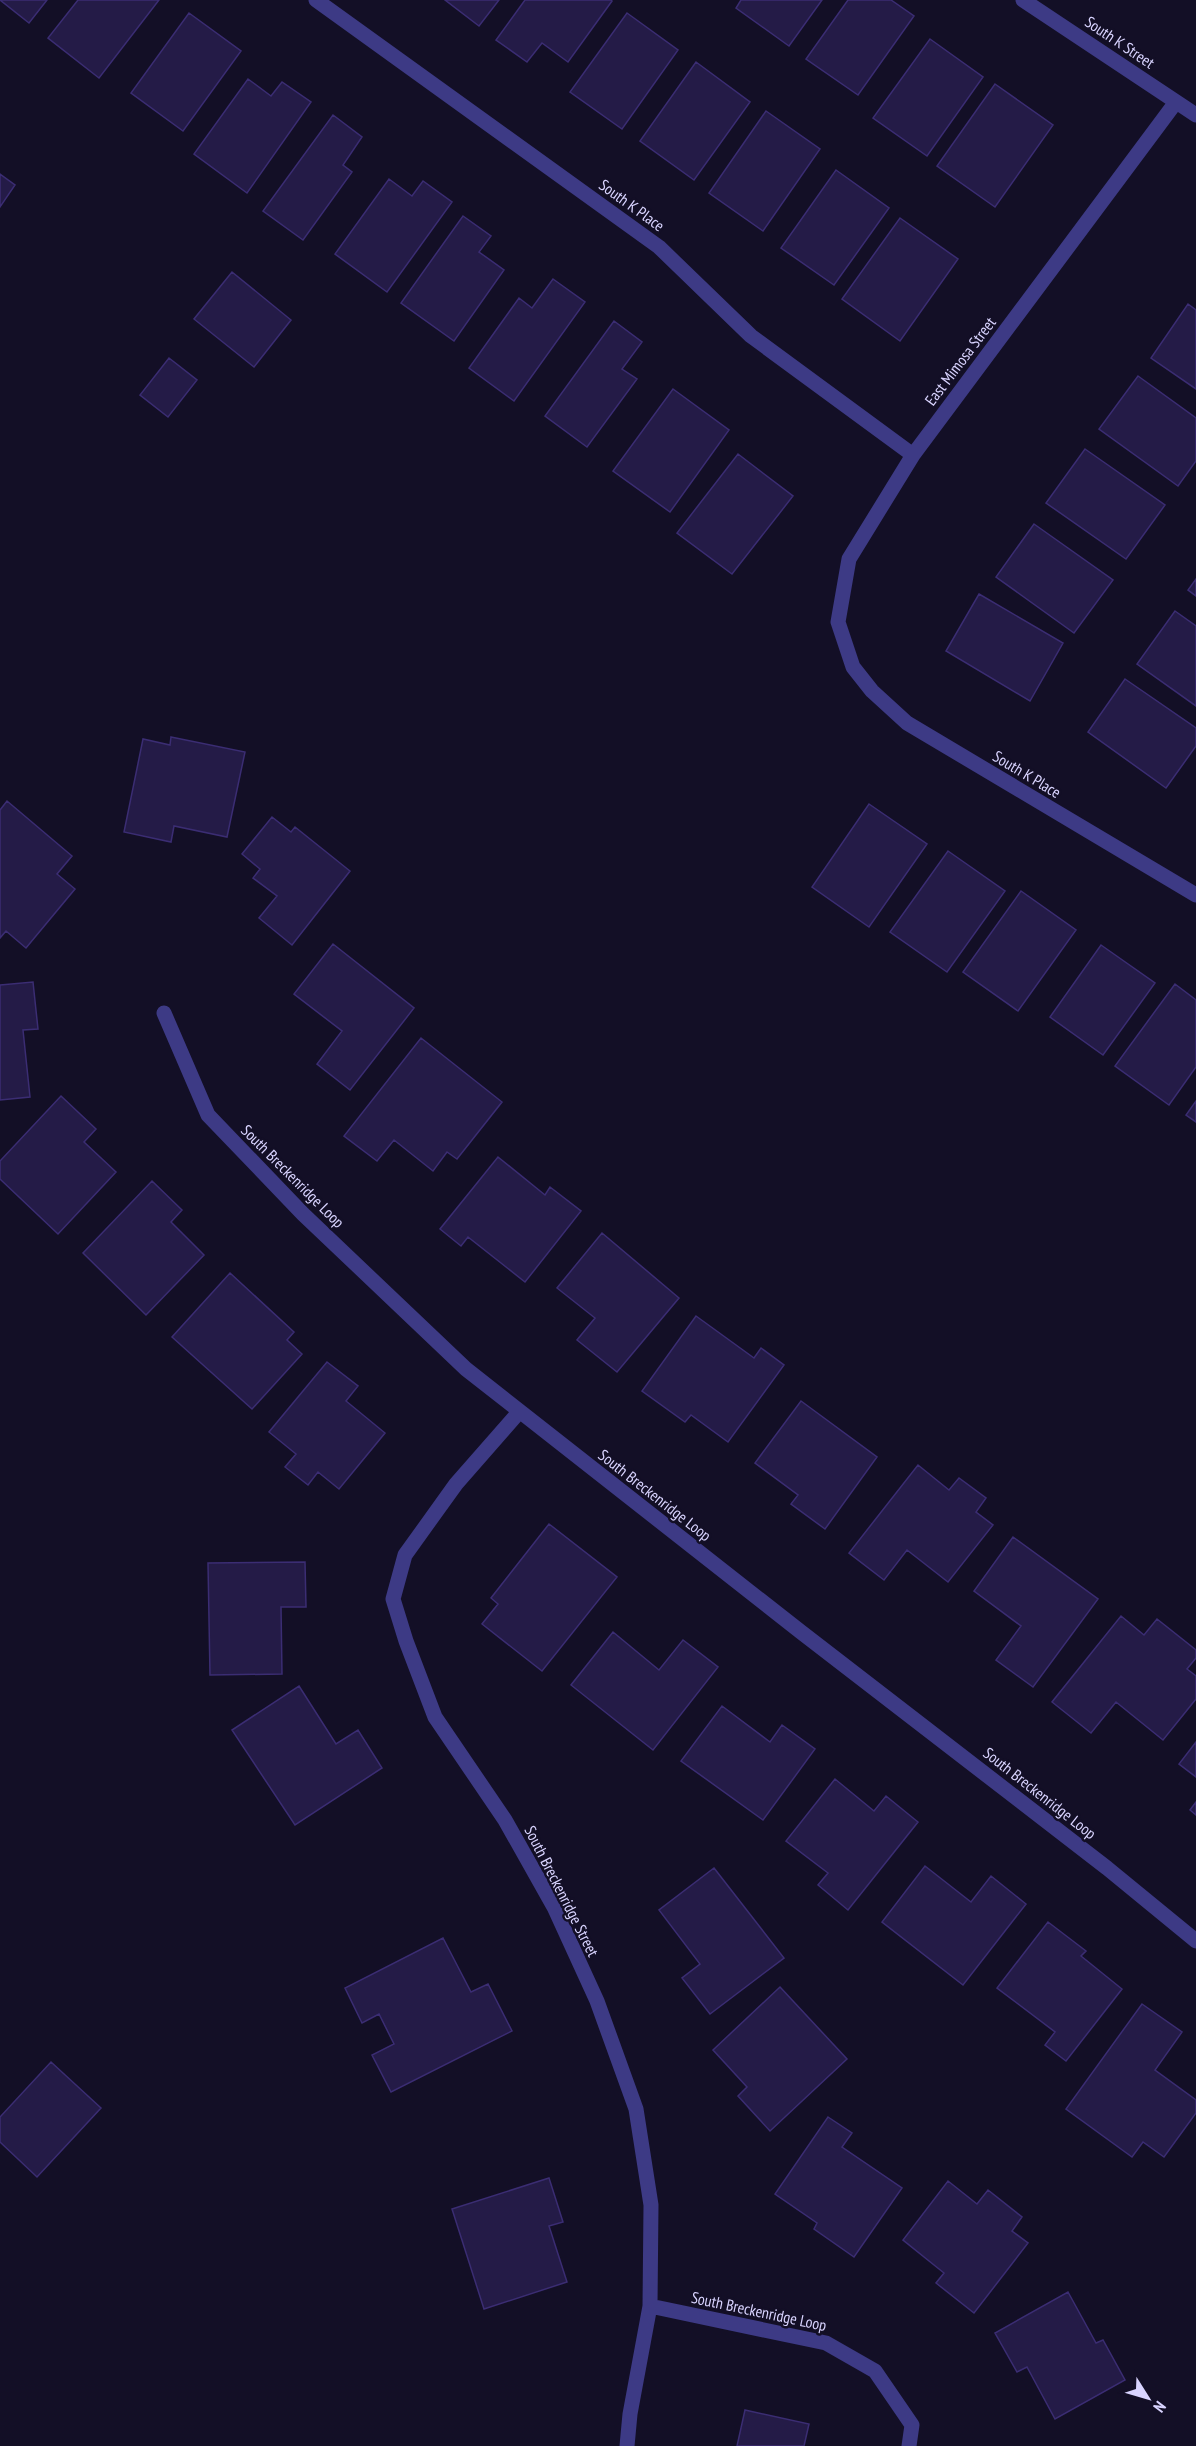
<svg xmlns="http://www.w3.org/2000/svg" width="1196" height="2446" viewBox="0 0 1196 2446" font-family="'PT Sans Narrow',sans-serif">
	<rect width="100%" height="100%" fill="#130f26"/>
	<path fill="#241b47" stroke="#3b2d73" stroke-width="1.5" d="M0,0H47L29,23Z
		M78,0H159L99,78L48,38Z
		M445,0H499L479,26Z
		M525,0H611L612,1L568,62L542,43L527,62L496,40Z
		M741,0H822L789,46L736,8Z
		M848,0H891L914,16L858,95L806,59Z
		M189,13L241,51L183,131L131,93Z
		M627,13L678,50L622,129L570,92Z
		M930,39L983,77L927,156L873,118Z
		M696,62L750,102L694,180L640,141Z
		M248,79L271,96L282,82L311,102L247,193L194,154Z
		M995,84L1053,125L995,207L937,166Z
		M766,111L820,149L763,231L709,193Z
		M333,115L362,137L343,165L352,172L303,240L263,211Z
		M836,170L889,208L834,285L781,248Z
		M0,174L15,185L0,207Z
		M389,179L412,196L423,181L452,202L387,292L335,254Z
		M463,216L491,236L479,252L504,270L454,341L401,303Z
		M900,218L958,259L900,341L842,299Z
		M232,272L291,320L254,367L194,319Z
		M553,279L585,302L514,401L469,368L519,298L532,308Z
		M1188,304L1196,310V389L1151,358Z
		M614,321L642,342L622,369L637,379L587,447L545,416Z
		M169,358L197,380L168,417L140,395Z
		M1138,376L1196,418V461L1178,486L1099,429Z
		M673,389L729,430L670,512L613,471Z
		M1085,449L1165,505L1126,559L1046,503Z
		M738,454L793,496L732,574L677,533Z
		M1034,524L1113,580L1074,633L996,577Z
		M1196,579V596L1188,590Z
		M979,594L1063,643L1030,701L946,651Z
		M1175,611L1196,626V706L1137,664Z
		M1125,679L1196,728V746L1166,788L1088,732Z
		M171,737L245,752L227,837L174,826L171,842L124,832L143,739L170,745Z
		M7,801L72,856L57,874L75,889L26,948L6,931L0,938V810Z
		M869,804L927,844L869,927L812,887Z
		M272,817L291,832L295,827L350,871L292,945L259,918L277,896L253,878L260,869L242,854Z
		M948,851L1005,891L947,972L890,932Z
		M1021,891L1076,930L1018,1011L963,972Z
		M333,944L414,1008L350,1090L317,1064L342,1031L294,994Z
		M1101,945L1155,983L1103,1055L1050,1017Z
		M33,982L38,1029L23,1030L30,1097L0,1100V985Z
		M1175,984L1196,1000V1067L1169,1105L1115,1066Z
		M421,1038L502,1102L457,1159L447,1152L433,1171L394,1140L377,1161L344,1136Z
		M61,1096L96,1129L84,1142L116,1172L58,1234L0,1179V1161Z
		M1196,1101V1122L1186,1115Z
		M498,1157L545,1195L550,1187L581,1211L525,1282L468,1237L461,1246L440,1229Z
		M152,1181L182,1210L171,1222L204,1255L146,1315L83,1253Z
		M602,1233L679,1298L617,1372L577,1340L595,1318L557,1288Z
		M230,1273L294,1332L287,1340L302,1354L252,1409L172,1337Z
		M696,1316L754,1358L761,1348L784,1365L728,1442L691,1415L685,1422L642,1391Z
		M327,1362L358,1386L346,1401L385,1433L339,1489L318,1472L308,1485L285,1467L296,1454L269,1432Z
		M801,1401L877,1457L825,1529L791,1504L798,1495L755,1463Z
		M918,1465L949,1490L959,1478L986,1498L976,1512L993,1525L948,1582L907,1550L884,1580L849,1553Z
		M549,1524L617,1577L542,1671L482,1624L498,1604L491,1598Z
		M1013,1537L1098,1599L1033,1687L996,1660L1021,1626L974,1591Z
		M305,1562L306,1607H281L282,1674L210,1675L208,1563Z
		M1121,1616L1144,1635L1157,1619L1196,1650V1658L1187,1669L1196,1676V1699L1163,1740L1116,1702L1091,1733L1052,1702Z
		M613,1632L659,1670L683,1640L718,1667L653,1750L571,1685Z
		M299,1686L336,1744L358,1730L382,1768L295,1825L232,1730Z
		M722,1706L770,1742L782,1725L815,1749L763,1820L681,1761Z
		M1196,1742V1777L1179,1764Z
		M835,1779L874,1811L886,1796L918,1822L848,1910L818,1885L828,1873L786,1841Z
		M1196,1802V1815L1190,1810Z
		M925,1866L971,1902L991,1876L1026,1904L963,1985L882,1922Z
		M714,1868L784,1958L710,2014L682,1978L700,1964L659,1910Z
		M1048,1922L1086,1951L1081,1956L1122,1989L1066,2061L1045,2045L1055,2032L997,1988Z
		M443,1938L471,1992L488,1984L512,2031L391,2092L372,2055L394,2044L379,2014L362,2023L345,1988Z
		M780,1987L847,2059L770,2131L738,2096L747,2087L713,2050Z
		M1142,2004L1182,2032L1155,2070L1196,2100V2113L1164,2157L1143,2142L1132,2157L1066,2109Z
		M51,2062L101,2108L37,2177L0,2142V2117Z
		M828,2117L852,2133L842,2147L902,2188L854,2257L814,2229L817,2223L775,2194Z
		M549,2178L563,2222L549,2226L567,2282L484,2309L452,2209Z
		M948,2181L977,2204L988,2190L1022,2217L1012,2231L1028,2243L974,2313L936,2283L944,2273L903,2240Z
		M1068,2292L1096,2343L1103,2340L1125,2380L1055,2419L1027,2367L1017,2372L995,2333Z
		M745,2410L809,2424L804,2446H737Z"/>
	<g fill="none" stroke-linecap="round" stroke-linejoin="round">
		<path stroke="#3d3a85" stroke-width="15" d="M316,0L659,247L751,336L913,455
			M1023,0L1196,115
			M1176,102L913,455L849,559L838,622L853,667L872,691L907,723L1196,895
			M164,1013L208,1115L303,1214L466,1369L801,1632L1107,1868L1196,1941
			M519,1412L456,1484L405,1555L393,1599L406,1641L435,1717L505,1820L554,1907L597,2001L636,2109L651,2205L650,2306L630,2414L627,2446
			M650,2306L826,2343L875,2371L912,2425L909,2446"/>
	</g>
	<g text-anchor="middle" stroke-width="5" stroke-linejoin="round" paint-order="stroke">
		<g font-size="16" fill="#d9d4ff" stroke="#130f26">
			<text transform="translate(1120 42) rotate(34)" y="6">South K Street</text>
			<text transform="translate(632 205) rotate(36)" y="6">South K Place</text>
			<text transform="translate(960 361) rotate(-53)" y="6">East Mimosa Street</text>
			<text transform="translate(1027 774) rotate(31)" y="6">South K Place</text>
			<text transform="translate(293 1176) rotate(45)" y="6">South Breckenridge Loop</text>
			<text transform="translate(655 1495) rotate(38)" y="6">South Breckenridge Loop</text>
			<text transform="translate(1040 1793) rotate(38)" y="6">South Breckenridge Loop</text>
			<text transform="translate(562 1891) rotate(63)" y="6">South Breckenridge Street</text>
			<text transform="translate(759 2311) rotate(12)" y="6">South Breckenridge Loop</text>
		</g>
	</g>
	<g transform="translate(1148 2398) rotate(127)" stroke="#130f26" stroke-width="4.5" paint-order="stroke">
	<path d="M0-4.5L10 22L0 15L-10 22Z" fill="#d9d4ff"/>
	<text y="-9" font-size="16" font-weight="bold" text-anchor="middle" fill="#d9d4ff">N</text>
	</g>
</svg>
